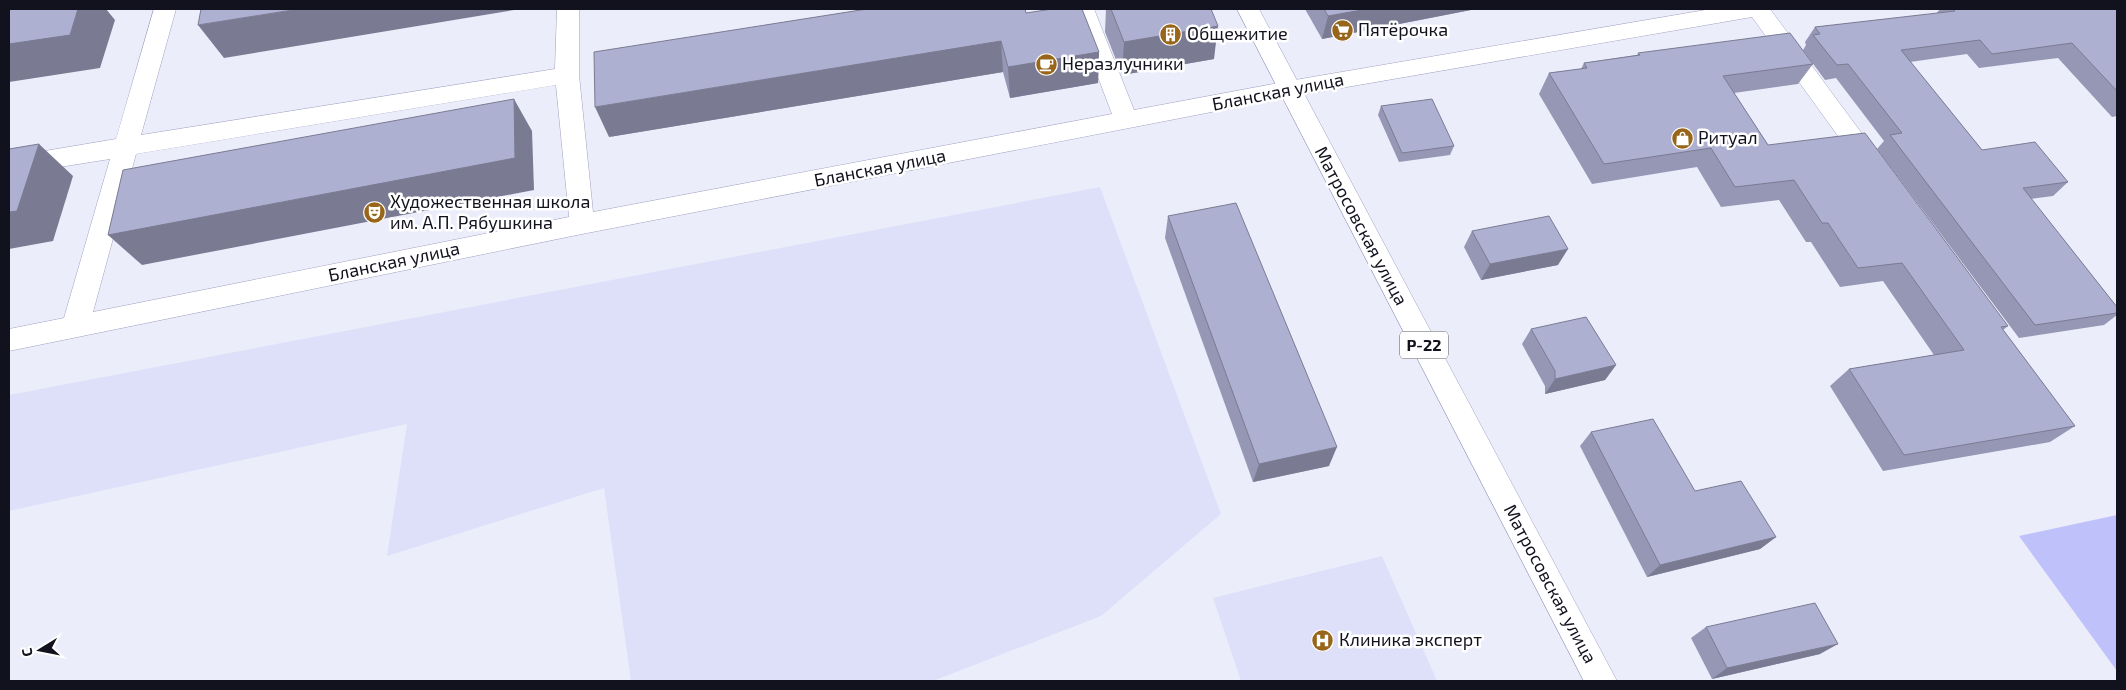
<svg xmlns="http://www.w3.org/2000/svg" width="2126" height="690" viewBox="0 0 2126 690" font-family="'Exo 2',sans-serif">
	<rect width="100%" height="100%" fill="#ecedfb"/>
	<g fill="#dee0f9">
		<path d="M1100,187l121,327 -120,102 -168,65h-302l-27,-193 -217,68 20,-132 -398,87v-116z"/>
		<path d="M1382,556l55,125h-196l-28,-83z"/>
	</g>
	<path fill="#bfc1fb" d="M2117,515v156l-98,-135z"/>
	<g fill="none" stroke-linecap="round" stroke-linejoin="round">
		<defs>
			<path id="minor" d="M154,9h22l-35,126 414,-66 2,-60h22v66l14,137 519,-98 -40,-105h22l40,101 155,-29 422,-72h59l115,156 -3,7 -9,2 -9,-2 -112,-155 -463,80 -707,137 -573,117v-22l55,-11 46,-159 -101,16v-18l107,-18zM556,85l13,132 -476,95 43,-158z"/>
			<path id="highway" d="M1237,9h22l358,672h-33z"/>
		</defs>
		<use href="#minor" stroke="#9fa1c1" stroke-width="1"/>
		<use href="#highway" stroke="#9fa1c1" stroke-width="1"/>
		<use href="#minor" fill="#fff" fill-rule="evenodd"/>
		<use href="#highway" fill="#fff" fill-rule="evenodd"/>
	</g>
	<g fill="#9697b4">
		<path d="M1106,9h105l3,50 -92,16 -17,-43z"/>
		<path d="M1305,9h171l-154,30z"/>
		<path d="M1940,9h177v107l-5,1 -54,-59 -79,10 -12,-14 -57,8 72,88 86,32 -15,14 -22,3 86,108v8l-13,10 -85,13 -142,-189 7,-8 -48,-63 -11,2 -22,-30 3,-5 -1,-3 10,-15 121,-13z"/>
		<path d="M1026,13l73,39 -1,31 -88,15 -7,-26 -394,65z"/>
		<path d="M1638,53l175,11 -15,20 -64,9 34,52 240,181 -5,4 72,96 -25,16 -167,29 -53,-85 19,-17 85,-14 -51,-74 -43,6 -29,-45h-5l-27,-42 -58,7 -24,-40 -105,17 -53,-90 10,-21 32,-4 3,-6 53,-8z"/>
		<path d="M1381,106l73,40 -4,9 -51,7 -21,-47z"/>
		<path d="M1168,216l161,250 -76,16 -88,-244z"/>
		<path d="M1472,231l86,34 -77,15 -17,-33z"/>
		<path d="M1531,329l85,36 -11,15 -60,14v-8l-23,-42z"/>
		<path d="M1591,432l104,59 81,46 -16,12 -113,28 -67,-131z"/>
		<path d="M1706,627l114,27 -108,25 -21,-41z"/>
	</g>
	<g fill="#7a7b92">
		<path d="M78,9h28l9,11 -15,48 -91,14v-38z"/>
		<path d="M299,9h221l-296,49 -26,-33z"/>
		<path d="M1367,9h109l-154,30 6,-23z"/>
		<path d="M1218,26l-4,33 -92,16 2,-33z"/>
		<path d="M1001,41l2,31 -394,65 -14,-30z"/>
		<path d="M1099,52l-1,31 -88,15 -2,-31z"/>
		<path d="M514,99l18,32 2,59 -392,75 -34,-30z"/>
		<path d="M39,144l34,32 -20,65 -44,8v-37z"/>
		<path d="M1568,249l-10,16 -77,15 9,-16z"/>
		<path d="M1616,365l-11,15 -60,14 10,-15z"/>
		<path d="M1337,447l-8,19 -76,16 6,-18z"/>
		<path d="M1776,537l-16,12 -113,28 13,-12z"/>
		<path d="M1838,644l-18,10 -108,25 15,-11z"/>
	</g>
	<g fill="#aeb0d1" stroke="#7a7b92">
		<path d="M9,9h69l-8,26 -61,9z"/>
		<path d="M201,9h98l-101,16z"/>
		<path d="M867,9h158l1,4 26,-4h30l17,43 -91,15 -7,-26 -406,66 -1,-55z"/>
		<path d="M1111,9h100l7,17 -94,16z"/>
		<path d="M1324,9h43l-39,7z"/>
		<path d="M1953,9h164v82l-45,-48 -80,11 -12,-14 -79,10 81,100 53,-8 33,40 -45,6 94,119v6l-82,12 -145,-190 12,-2 -54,-69 -11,1 -24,-30 7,-1 -5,-7 140,-16z"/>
		<path d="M1790,33l23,31 -90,12 45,69 97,-12 143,193 -7,1 74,99 -171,29 -55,-86 115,-19 -62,-87 -44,5 -30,-45h-6l-28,-43 -59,7 -24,-39 -107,16 -55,-91 38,-5 -3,-5 56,-8 -2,-2z"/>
		<path d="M514,99l1,59 -407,77 15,-65z"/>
		<path d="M1432,99l22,47 -52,7 -21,-47z"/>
		<path d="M39,144l-22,67 -8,1v-63z"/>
		<path d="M1236,203l101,244 -78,17 -91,-248z"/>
		<path d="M1549,216l19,33 -78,15 -18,-33z"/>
		<path d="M1586,317l30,48 -61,14v-8l-24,-42z"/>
		<path d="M1653,419l42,72 46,-10 35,56 -116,28 -69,-133z"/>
		<path d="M1815,603l23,41 -111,24 -21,-41z"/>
	</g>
	<defs>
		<symbol id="supermarket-disc" viewBox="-11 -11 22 22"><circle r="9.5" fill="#98661a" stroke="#fff"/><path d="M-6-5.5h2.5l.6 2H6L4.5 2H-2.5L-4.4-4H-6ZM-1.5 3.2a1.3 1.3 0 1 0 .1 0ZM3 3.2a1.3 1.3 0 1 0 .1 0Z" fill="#fff"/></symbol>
		<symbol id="building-disc" viewBox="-11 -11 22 22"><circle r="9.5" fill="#98661a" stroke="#fff"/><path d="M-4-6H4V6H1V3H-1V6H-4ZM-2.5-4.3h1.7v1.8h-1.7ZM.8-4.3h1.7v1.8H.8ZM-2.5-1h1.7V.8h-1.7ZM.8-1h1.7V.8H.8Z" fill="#fff"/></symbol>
		<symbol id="cafe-disc" viewBox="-11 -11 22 22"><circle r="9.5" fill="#98661a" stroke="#fff"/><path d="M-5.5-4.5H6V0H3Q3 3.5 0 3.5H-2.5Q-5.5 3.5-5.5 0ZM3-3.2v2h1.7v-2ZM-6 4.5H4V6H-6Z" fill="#fff"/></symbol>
		<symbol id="shop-disc" viewBox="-11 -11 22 22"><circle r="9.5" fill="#98661a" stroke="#fff"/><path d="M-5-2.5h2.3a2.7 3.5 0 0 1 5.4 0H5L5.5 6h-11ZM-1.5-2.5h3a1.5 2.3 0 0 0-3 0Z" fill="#fff"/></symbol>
		<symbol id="theatre-disc" viewBox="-11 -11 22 22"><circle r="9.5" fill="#98661a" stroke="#fff"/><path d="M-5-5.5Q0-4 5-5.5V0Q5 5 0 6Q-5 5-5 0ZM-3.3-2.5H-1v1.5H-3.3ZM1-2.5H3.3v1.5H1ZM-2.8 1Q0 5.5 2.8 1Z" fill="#fff"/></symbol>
		<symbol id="hospital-disc" viewBox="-11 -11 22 22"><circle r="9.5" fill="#98661a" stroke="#fff"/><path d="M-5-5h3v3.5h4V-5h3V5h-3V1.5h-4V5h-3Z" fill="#fff"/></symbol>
	</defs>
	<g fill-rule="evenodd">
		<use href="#supermarket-disc" x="1330" y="18" width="25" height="25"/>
		<use href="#building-disc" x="1158" y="22" width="25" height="25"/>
		<use href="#cafe-disc" x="1034" y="52" width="25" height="25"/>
		<use href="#shop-disc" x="1670" y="126" width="25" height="25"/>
		<use href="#theatre-disc" x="362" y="200" width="25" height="25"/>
		<use href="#hospital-disc" x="1310" y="628" width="25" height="25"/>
	</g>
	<g text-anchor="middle" stroke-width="5" stroke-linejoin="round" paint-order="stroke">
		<rect fill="#fff" stroke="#585961" stroke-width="1" x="1400" y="331.5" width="48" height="27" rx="4"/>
		<g font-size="16" font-weight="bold" fill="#11121d">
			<text x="1424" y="351">Р-22</text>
		</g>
		<g font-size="18" fill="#11121d" stroke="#fff" text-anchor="start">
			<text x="1358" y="36">Пятёрочка</text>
			<text x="1187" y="40">Общежитие</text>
			<text x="1062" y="70">Неразлучники</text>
			<text x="1698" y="144">Ритуал</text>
			<text x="390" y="208">Художественная школа<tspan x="390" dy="21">им. А.П. Рябушкина</tspan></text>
			<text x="1339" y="646">Клиника эксперт</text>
		</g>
		<g font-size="18" fill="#11121d" stroke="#fff">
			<text transform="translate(1278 92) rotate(-11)" y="6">Бланская улица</text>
			<text transform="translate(880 168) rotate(-11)" y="6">Бланская улица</text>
			<text transform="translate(1361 226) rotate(62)" y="6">Матросовская улица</text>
			<text transform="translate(394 262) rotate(-12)" y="6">Бланская улица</text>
			<text transform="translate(1550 584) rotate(62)" y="6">Матросовская улица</text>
		</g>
	</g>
	<rect width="2126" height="690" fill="none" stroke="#11121d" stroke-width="20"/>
	<g transform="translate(40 650) rotate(260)" stroke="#ffffff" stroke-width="4" paint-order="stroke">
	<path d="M0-4L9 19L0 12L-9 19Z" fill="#11121d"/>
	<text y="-8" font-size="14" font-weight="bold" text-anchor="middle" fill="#11121d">С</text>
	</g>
</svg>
